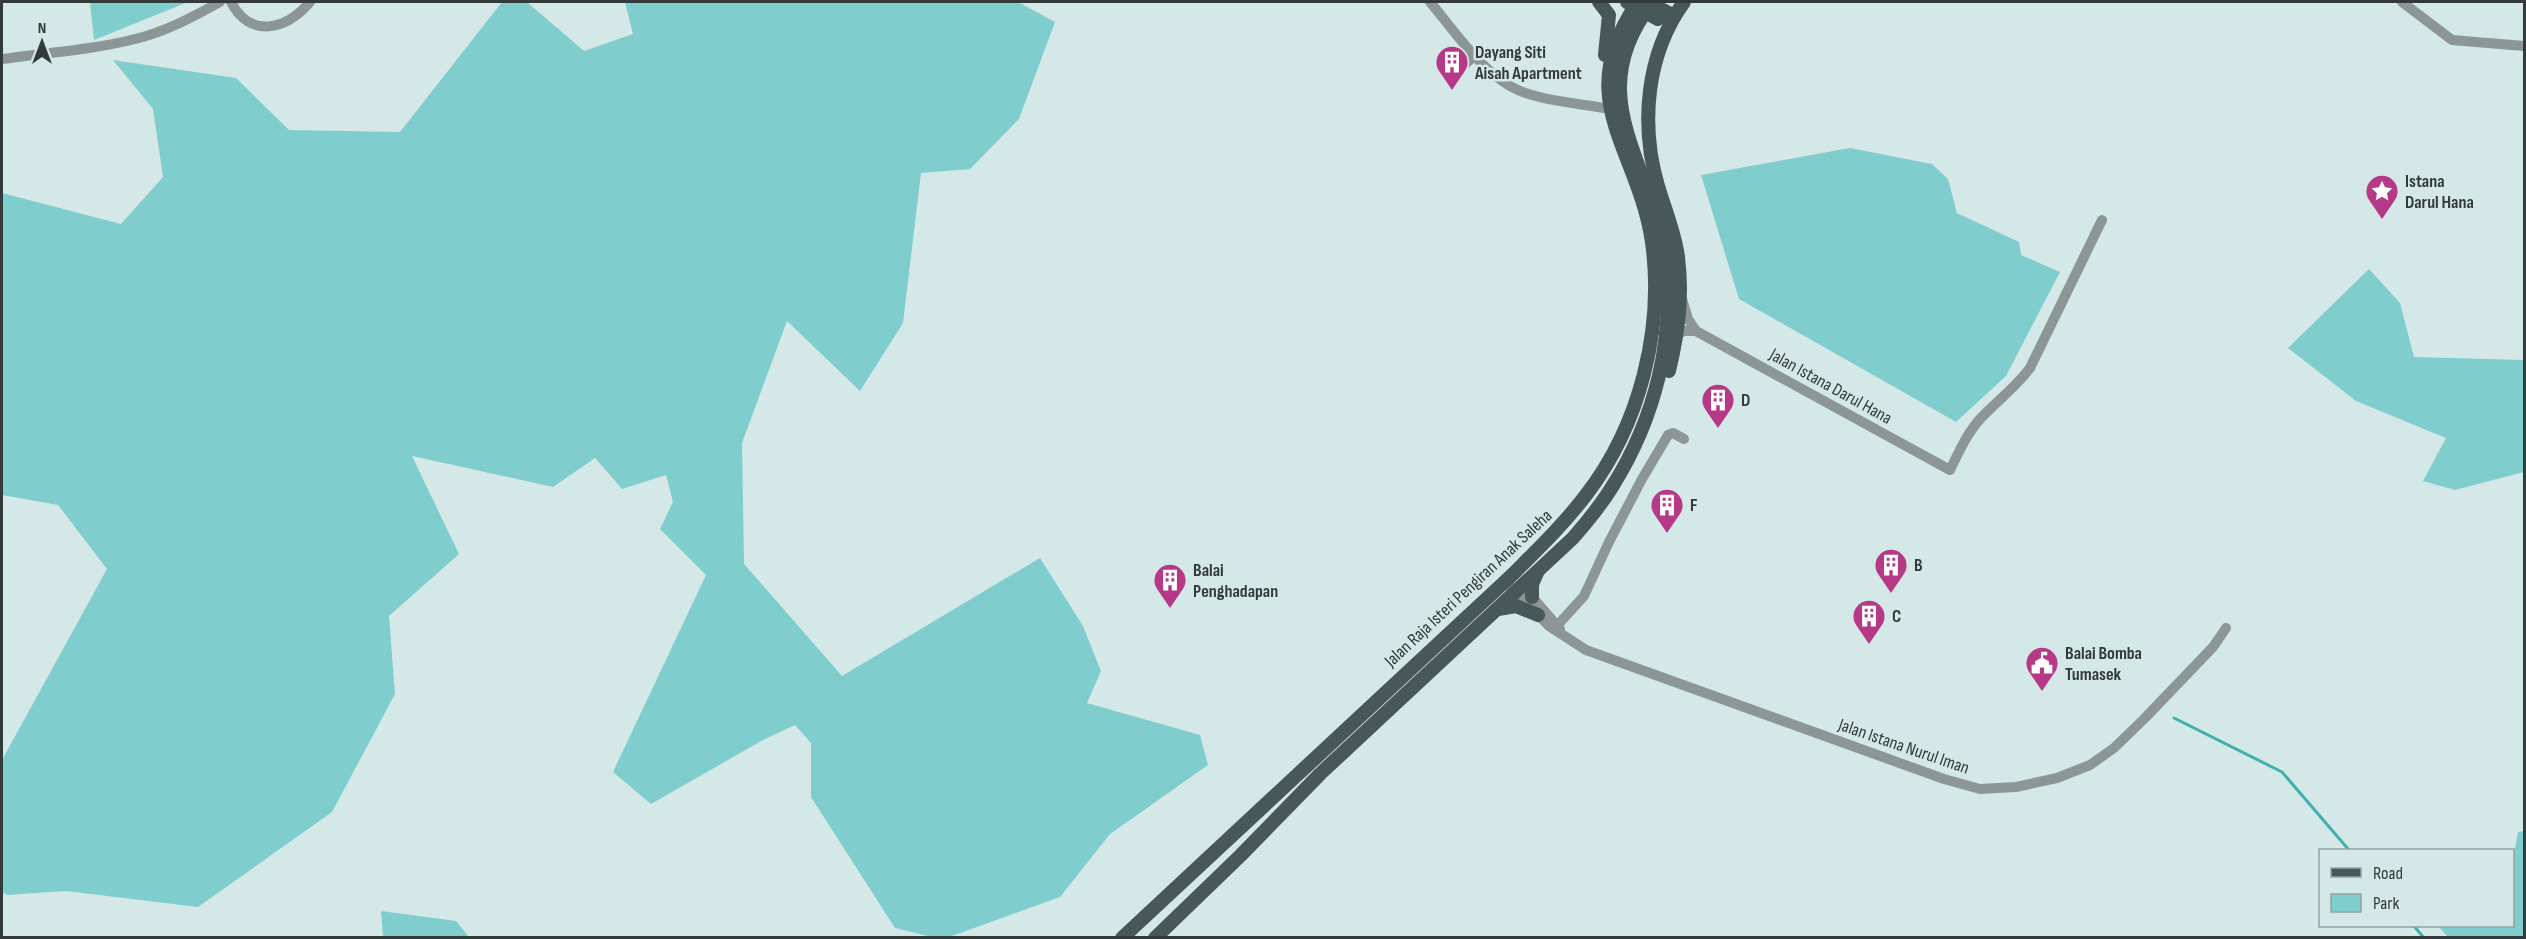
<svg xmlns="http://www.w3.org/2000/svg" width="2526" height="939" viewBox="0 0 2526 939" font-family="'Sofia Sans Condensed',sans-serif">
	<rect width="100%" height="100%" fill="#d4e8e7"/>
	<g fill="#80cdce">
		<path d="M90,2h98l-94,38z"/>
		<path d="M502,2h25l57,49 49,-17 -8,-32h393l37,20 -36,97 -49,50 -49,4 -18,150 -43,68 -73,-70 -45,122 2,121 98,112 198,-118 43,68 18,45 -14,32 113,32 8,30 -98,69 -50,63 -111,40h-17l-37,-9 -84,-131v-54l-16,-18 -32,15 -112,64 -38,-32 93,-197 -46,-46 13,-27 -7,-27 -44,14 -27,-31 -42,29 -141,-31 47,98 -70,62 6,78 -63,118 -134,95 -132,-16 -59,4 -5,-3v-132l105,-191 -49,-64 -56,-10v-302l119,31 42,-47 -10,-68 -40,-49 123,18 53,52 111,2z"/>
		<path d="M1850,148l82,16 16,15 9,34 62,29 2,13 39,17 -54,104 -50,46 -217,-123 -38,-124z"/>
		<path d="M2369,269l31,34 14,54 110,3v112l-69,18 -32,-9 23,-43 -90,-37 -68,-53z"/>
		<path d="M2524,831v106h-76l-10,-11h74l1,-66 5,-28z"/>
		<path d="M381,911l75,10 13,16h-86z"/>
	</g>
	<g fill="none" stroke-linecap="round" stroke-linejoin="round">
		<g stroke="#40b0b1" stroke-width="3">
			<path d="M2174,718l108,54 67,78"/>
			<path d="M2414,926l10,12"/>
		</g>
		<g stroke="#8d9696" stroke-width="10">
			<path d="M231,2c19,37 55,28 79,0"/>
			<path d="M1430,2c23,27 48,65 80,84 25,15 70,17 99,23"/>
			<path d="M2402,2l50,38 72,6"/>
			<path d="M2,59c44,-6 90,-9 133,-20 30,-7 58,-22 85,-37"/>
			<path d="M1462,67l12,-11"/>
			<path d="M1682,299l6,20 8,12"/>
			<path d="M1677,335l7,-4h12l254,139c9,-18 17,-37 31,-52 16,-17 35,-31 49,-50l72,-148"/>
			<path d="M1505,581l44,45 37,24 358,129 36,10 36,-2 41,-9 33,-13 24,-17 30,-29 69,-72 13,-19"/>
			<path d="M1527,591l33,38"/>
			<path d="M1554,629l30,-33 25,-54 33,-63 26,-44 5,-2 11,6"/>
		</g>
		<g stroke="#485757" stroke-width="14">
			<path d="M1599,2l10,13 -4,40"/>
			<path d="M1669,371c9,-38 14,-74 9,-114 -3,-24 -13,-47 -20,-71 -18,-61 -12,-132 26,-184"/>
			<path d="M1532,597v-13l5,-11"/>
			<path d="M1498,609l18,-3 22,9"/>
			<path d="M1122,938l390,-363c26,-26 52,-51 74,-80 54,-70 78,-166 66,-253 -14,-95 -82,-142 -14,-240"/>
			<path d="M1155,938l86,-83 79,-81 253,-236c14,-16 28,-33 39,-51 43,-68 64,-150 53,-230 -13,-96 -86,-160 -13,-254"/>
		</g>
		<g stroke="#485757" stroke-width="14">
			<path d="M1627,2l31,17"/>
			<path d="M1648,2l26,14"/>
		</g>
	</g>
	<defs>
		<symbol id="building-pin" viewBox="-11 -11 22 30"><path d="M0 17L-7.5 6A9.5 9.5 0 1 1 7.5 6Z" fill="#b63987" stroke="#d4e8e7"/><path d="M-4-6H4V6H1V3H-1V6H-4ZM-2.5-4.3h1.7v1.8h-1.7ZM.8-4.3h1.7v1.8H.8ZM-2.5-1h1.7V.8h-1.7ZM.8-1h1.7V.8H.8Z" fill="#fff"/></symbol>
		<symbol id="sight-pin" viewBox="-11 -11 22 30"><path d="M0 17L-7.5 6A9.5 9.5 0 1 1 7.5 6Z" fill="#b63987" stroke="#d4e8e7"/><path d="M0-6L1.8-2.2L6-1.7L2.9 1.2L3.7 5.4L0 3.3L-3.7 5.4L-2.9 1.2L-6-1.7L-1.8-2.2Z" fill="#fff"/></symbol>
		<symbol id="civic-pin" viewBox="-11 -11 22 30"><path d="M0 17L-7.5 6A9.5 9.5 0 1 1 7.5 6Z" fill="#b63987" stroke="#d4e8e7"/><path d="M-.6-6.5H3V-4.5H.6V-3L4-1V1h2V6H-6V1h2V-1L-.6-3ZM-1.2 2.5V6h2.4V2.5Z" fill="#fff"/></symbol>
	</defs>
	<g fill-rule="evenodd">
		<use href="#building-pin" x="1433" y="43" width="38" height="52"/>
		<use href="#sight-pin" x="2363" y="172" width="38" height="52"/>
		<use href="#building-pin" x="1699" y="381" width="38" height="52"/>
		<use href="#building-pin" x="1648" y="486" width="38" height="52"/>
		<use href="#building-pin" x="1872" y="546" width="38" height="52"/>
		<use href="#building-pin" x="1151" y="561" width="38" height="52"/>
		<use href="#building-pin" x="1850" y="597" width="38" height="52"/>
		<use href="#civic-pin" x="2023" y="644" width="38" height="52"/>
	</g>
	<g text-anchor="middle" stroke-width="5" stroke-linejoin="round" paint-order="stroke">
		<g font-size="18" font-weight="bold" fill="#323a3a" stroke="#d4e8e7" text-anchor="start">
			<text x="1475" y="58">Dayang Siti<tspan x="1475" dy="21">Aisah Apartment</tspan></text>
			<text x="2405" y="187">Istana<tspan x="2405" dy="21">Darul Hana</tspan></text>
			<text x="1741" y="406">D</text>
			<text x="1690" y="511">F</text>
			<text x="1914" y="571">B</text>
			<text x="1193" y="576">Balai<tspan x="1193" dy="21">Penghadapan</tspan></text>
			<text x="1892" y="622">C</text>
			<text x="2065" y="659">Balai Bomba<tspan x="2065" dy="21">Tumasek</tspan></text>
		</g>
		<g font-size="18" fill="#323a3a" stroke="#d4e8e7">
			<text transform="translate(1831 386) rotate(29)" y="6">Jalan Istana Darul Hana</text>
			<text transform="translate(1468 588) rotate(-43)" y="6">Jalan Raja Isteri Pengiran Anak Saleha</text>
			<text transform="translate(1904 746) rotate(19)" y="6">Jalan Istana Nurul Iman</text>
		</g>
	</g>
	<rect width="2526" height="939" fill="none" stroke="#323a3a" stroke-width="6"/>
	<rect x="2319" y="849" width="195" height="78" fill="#d4e8e7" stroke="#93a2a2" stroke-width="1.5"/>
	<rect x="2331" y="868" width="30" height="9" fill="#485757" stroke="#93a2a2" stroke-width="1.5"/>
	<text x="2373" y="879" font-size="18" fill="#323a3a">Road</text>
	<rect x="2331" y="894" width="30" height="18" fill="#80cdce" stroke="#93a2a2" stroke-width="1.5"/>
	<text x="2373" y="909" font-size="18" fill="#323a3a">Park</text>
	<g transform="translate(42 42)" stroke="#d4e8e7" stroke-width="4.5" paint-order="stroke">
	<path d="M0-4.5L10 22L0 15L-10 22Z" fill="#323a3a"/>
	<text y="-9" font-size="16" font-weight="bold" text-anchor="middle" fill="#323a3a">N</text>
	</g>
</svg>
